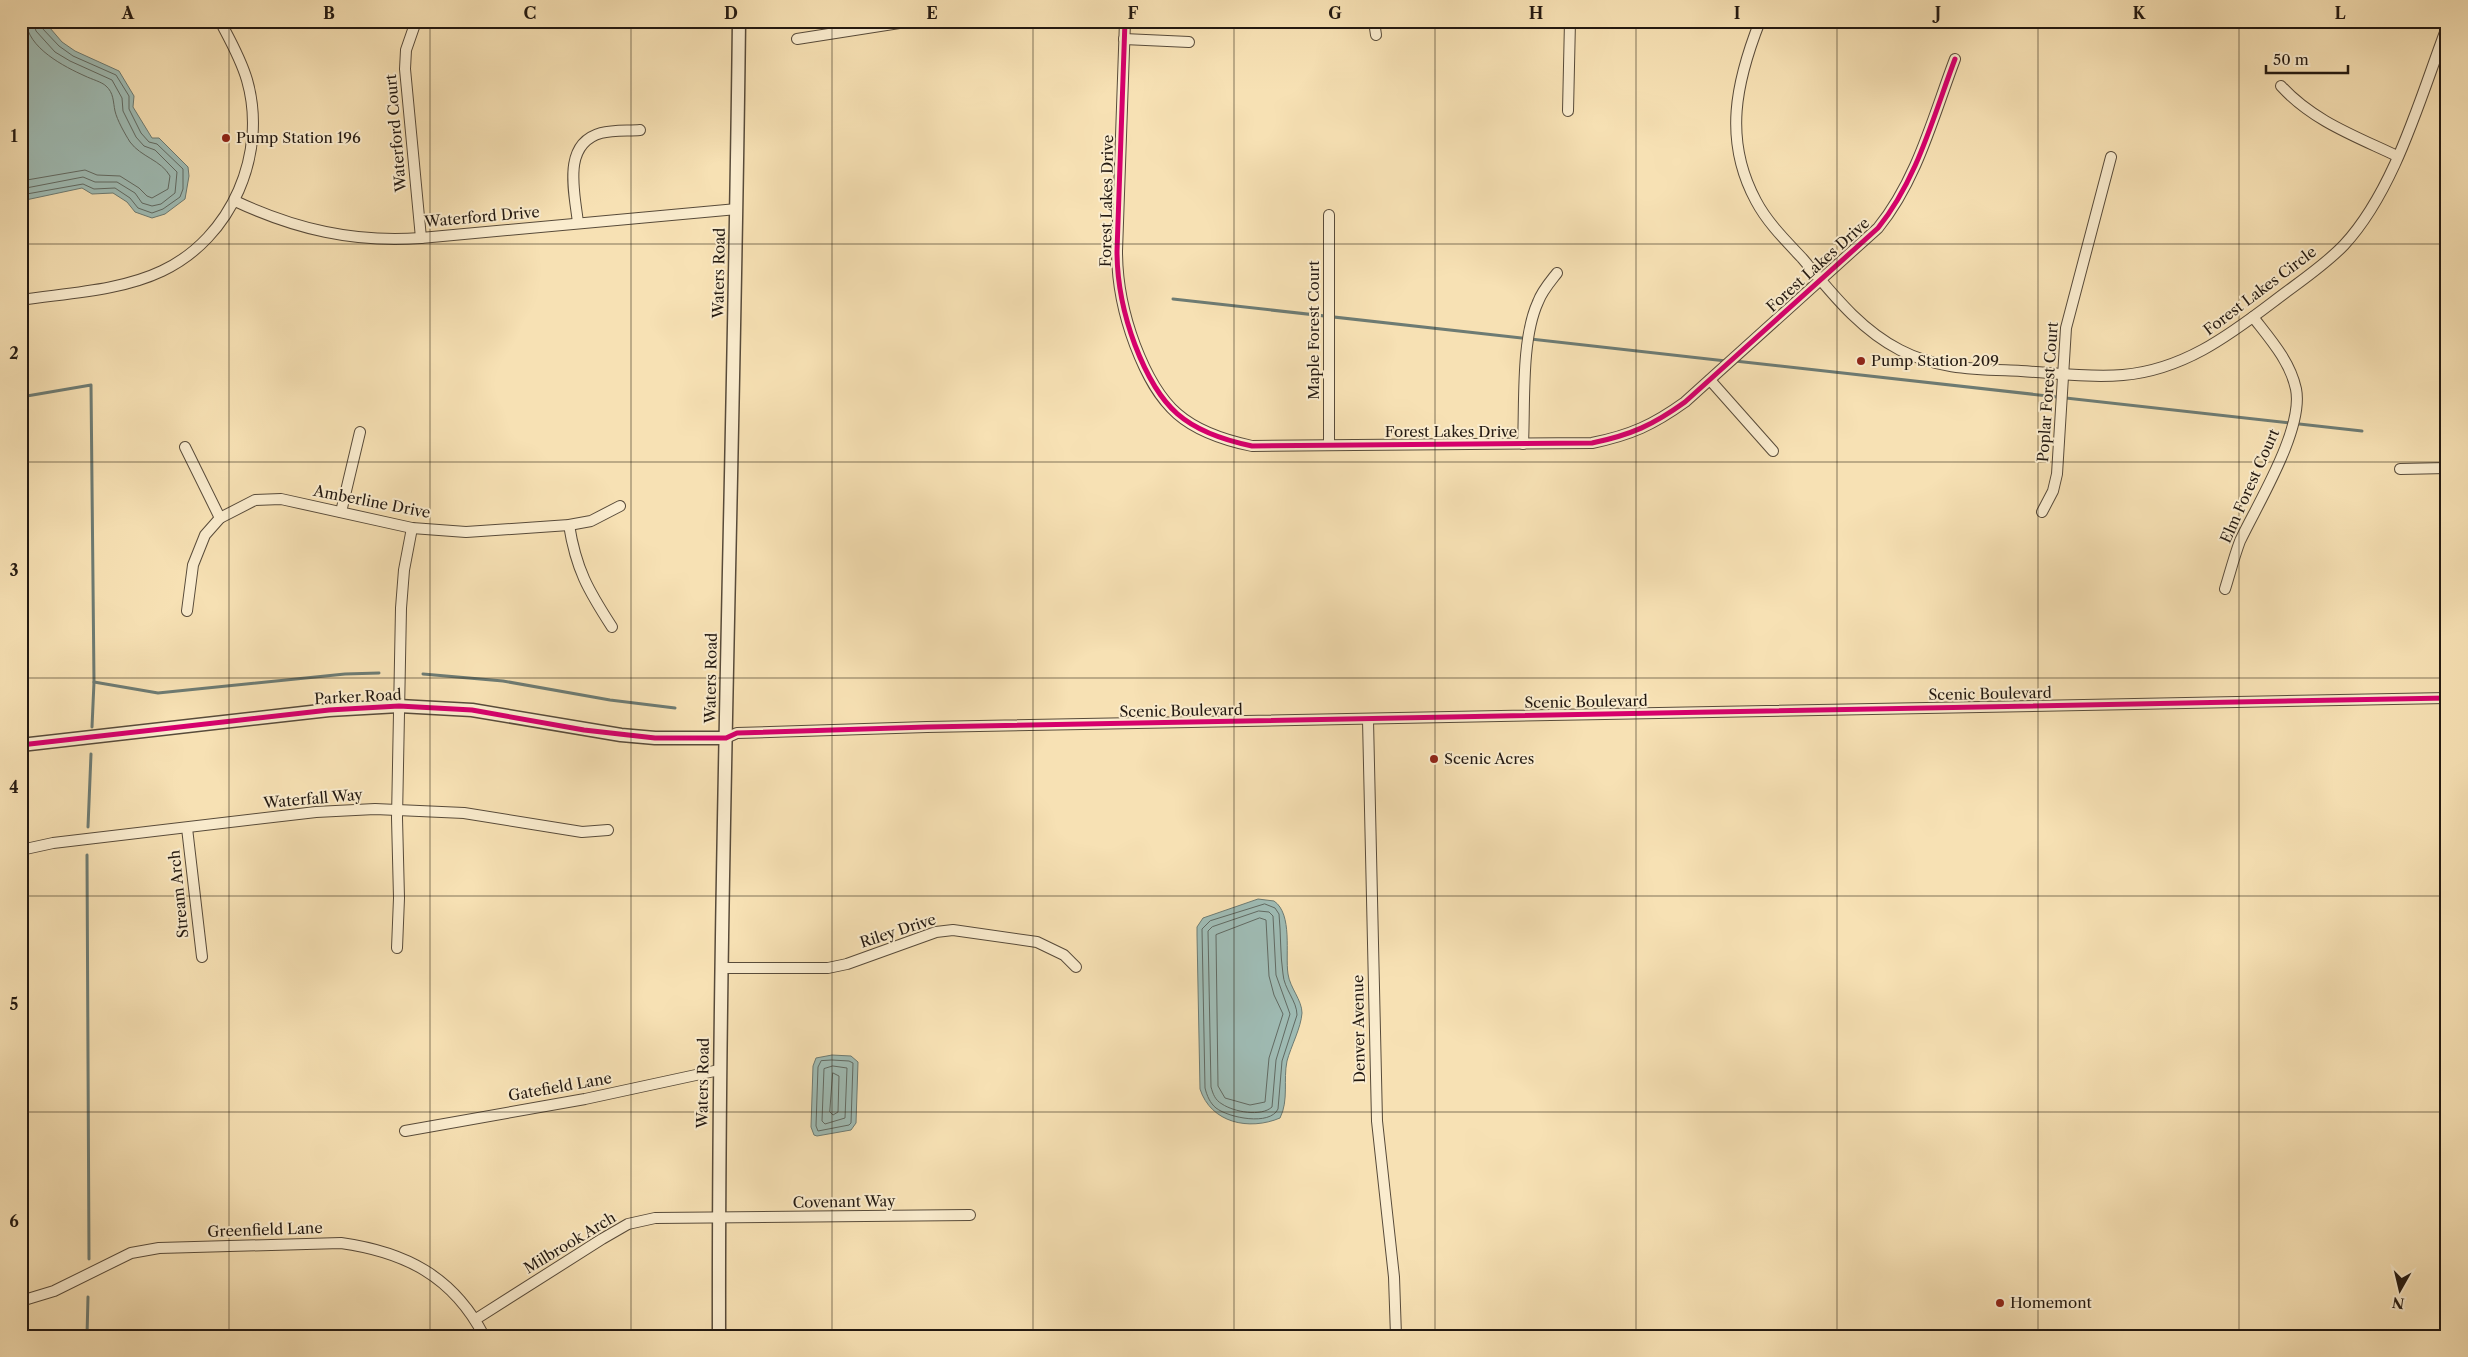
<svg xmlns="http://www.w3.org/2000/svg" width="2468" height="1357" viewBox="0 0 2468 1357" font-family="'Libre Caslon Text',serif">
	<rect width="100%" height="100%" fill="#f7e1b4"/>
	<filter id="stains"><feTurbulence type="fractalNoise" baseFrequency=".004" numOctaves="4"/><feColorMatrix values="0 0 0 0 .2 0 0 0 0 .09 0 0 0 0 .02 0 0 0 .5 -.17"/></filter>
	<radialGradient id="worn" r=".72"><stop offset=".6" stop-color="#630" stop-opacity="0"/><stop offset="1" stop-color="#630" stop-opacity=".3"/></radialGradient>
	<g fill="#9fbcb5" stroke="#6d7b73">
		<path d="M21,21h23l18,21 13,9 44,20 15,25 -1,11 19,31h7l29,29 1,9 -4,23 -20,15 -13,4 -17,-6 -8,-10 -14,-9 -21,1 -10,-6 -61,13z"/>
		<path d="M1258,899l16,2c19,13 11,53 14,73 2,14 14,26 14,39 -1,15 -11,33 -15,48 -4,19 2,39 -7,57 -31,13 -69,5 -80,-29l-3,-154v-8l6,-9z"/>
		<path d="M832,1055l19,1 7,6 -2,61 -5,7 -34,6 -3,-1 -3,-8 2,-61 3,-8z"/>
	</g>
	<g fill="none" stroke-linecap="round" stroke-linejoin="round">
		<g stroke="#616a63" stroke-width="1">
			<path d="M21,181l64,-11 12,5 23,1 19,12 8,8 5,2 16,-9 2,-13c-9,-16 -29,-19 -40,-34 -5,-8 -13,-22 -15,-31 -2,-9 -1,-18 -9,-25 -4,-4 -15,-7 -21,-10 -20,-9 -58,-28 -59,-55"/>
			<path d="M21,189l62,-12 12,5h22l18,11 7,10 10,3 9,-2 14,-11 2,-21 -22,-22 -11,-4 -8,-9 -13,-26 -1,-13 -10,-18 -42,-19 -15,-9 -19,-21 -3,-10"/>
			<path d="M21,195l62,-11 11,5 21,-1 15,10 8,10 14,5 11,-4 17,-12 3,-8v-20l-26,-25 -8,-2 -8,-9 -12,-24v-13l-13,-21 -43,-19 -14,-10 -17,-18 -2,-7"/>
			<path d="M1265,904l10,4 4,6c2,20 1,40 4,60 1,15 14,27 14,41l-15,46 -4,48c-8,17 -49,9 -62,-1 -6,-5 -9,-12 -11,-20l-3,-159 8,-8z"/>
			<path d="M1259,911l10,1 4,4 3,59 14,39 -14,46 -4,47c-11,10 -38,5 -50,-3 -7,-4 -9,-10 -11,-17l-3,-156 4,-4z"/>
			<path d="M1260,918l6,2 3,56 5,19 9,19 -14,44 -4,44 -15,3 -25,-7 -7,-12 -2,-151z"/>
			<path d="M832,1060l17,1 4,2 -2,60 -2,2 -31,6 -2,-5 2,-59 3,-6z"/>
			<path d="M833,1066l14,2 -2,50 -20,6 -3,-3 2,-52z"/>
			<path d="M833,1073l6,3 -1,36 -5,3 -3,-3z"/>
		</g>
		<g stroke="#6d7b73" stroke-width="3">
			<path d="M1173,299l553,62"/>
			<path d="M1735,361l627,70"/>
			<path d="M21,397l70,-12 3,297 -2,45"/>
			<path d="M423,674l80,7 107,19 65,8"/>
			<path d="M94,682l64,11 187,-19 34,-1"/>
			<path d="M88,827l3,-73"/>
			<path d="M87,855l2,404"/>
			<path d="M87,1336l1,-39"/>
		</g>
		<defs>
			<g id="minor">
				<path d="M1125,21l-8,230c0,34 6,62 18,94 24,63 50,87 117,101l340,-3c39,-8 61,-18 93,-41l193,-174c39,-48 55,-111 77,-169"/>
				<path d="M1374,21l2,14"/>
				<path d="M1760,21c-24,61 -37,119 -4,180 11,21 29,39 46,57 29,34 57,71 98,92 38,20 80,19 121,21 34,2 69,7 102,4 59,-5 104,-38 150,-73 23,-18 50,-35 71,-57 51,-55 76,-147 103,-218"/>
				<path d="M414,27l-8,23 -1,19 16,169"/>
				<path d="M797,39l115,-18"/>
				<path d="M1124,39l65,3"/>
				<path d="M2281,86c32,35 74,50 116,70"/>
				<path d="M1568,111l2,-90"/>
				<path d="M235,201c60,28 119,42 186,37l316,-29"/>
				<path d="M1329,215v230"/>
				<path d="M578,223c-3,-29 -17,-79 23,-90 12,-3 27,-2 39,-3"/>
				<path d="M21,300c46,-7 99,-9 141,-29 70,-33 106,-118 85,-191 -6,-21 -17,-40 -27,-59"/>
				<path d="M1710,380l63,71"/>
				<path d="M1523,444c2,-41 -2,-105 15,-142 4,-11 12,-20 19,-29"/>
				<path d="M185,447l35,71"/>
				<path d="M2400,469l47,-1"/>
				<path d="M341,512l19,-80"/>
				<path d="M2042,512l11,-21 4,-17 9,-146 45,-171"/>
				<path d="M569,525c7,44 19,65 43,102"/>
				<path d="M2225,589c5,-16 9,-32 15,-48 18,-38 64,-112 56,-152 -6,-28 -26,-50 -43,-72"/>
				<path d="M187,611l6,-46 12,-30 15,-17 35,-18 26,-1 131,29 54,4 103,-7 22,-4 29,-15"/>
				<path d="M1368,720l9,401 17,156 2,59"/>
				<path d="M726,738l11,-5 190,-6 1520,-29"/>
				<path d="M187,828l15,129"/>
				<path d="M21,850l32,-7 263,-31 59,-3 89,4 118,19 26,-2"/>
				<path d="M397,948l2,-50 -2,-80 4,-210 3,-38 8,-42"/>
				<path d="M721,968h107l19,-4 89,-32 17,-2 84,12 27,13 12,12"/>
				<path d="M405,1131l180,-32 134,-29"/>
				<path d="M21,1301l33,-10 77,-38 28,-5 182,-5c64,9 112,33 143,93"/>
				<path d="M476,1319l126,-80 26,-15 27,-6 315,-3"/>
			</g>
			<g id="tertiary">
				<path d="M21,745l308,-35 70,-4 73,4 149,25 34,3h71"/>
				<path d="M719,1336c-1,-438 15,-877 20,-1315"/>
			</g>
		</defs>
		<use href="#minor" stroke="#584b3a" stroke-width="12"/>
		<use href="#tertiary" stroke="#584b3a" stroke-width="15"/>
		<use href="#minor" stroke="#faecce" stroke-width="10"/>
		<use href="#tertiary" stroke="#faecce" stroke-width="12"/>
		<defs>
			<g id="cycleway">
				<path d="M1125,21l-8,230c0,34 6,62 18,94 24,63 50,87 117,101l340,-3c39,-8 61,-18 93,-41l193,-174c39,-48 55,-111 77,-169"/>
				<path d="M21,745l308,-35 70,-4 73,4 112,20 71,8h71l11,-5 190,-6 1520,-29"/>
			</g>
		</defs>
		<use href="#cycleway" stroke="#faecce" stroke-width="8"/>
		<use href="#cycleway" stroke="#d6006c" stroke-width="5"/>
	</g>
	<path fill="none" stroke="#231911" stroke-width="1" stroke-opacity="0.55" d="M229,21v1315M430,21v1315M631,21v1315M832,21v1315M1033,21v1315M1234,21v1315M1435,21v1315M1636,21v1315M1837,21v1315M2038,21v1315M2239,21v1315M21,244h2426M21,462h2426M21,678h2426M21,896h2426M21,1112h2426"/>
	<g fill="#8f2418" stroke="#faecce" stroke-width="2">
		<circle cx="226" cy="138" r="5"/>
		<circle cx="1861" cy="361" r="5"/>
		<circle cx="1434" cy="759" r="5"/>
		<circle cx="2000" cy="1303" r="5"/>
	</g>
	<g text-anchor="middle" stroke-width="4" stroke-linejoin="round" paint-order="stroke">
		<g font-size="15" fill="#231911" stroke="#faecce">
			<text transform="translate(396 133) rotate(-95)" y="5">Waterford Court</text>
			<text transform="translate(1107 201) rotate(-89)" y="5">Forest Lakes Drive</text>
			<text transform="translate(482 217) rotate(-5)" y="5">Waterford Drive</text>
			<text transform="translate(1818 265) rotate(-42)" y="5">Forest Lakes Drive</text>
			<text transform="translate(719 273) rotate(-89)" y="5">Waters Road</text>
			<text transform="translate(2260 291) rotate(-37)" y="5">Forest Lakes Circle</text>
			<text transform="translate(1314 330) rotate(-90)" y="5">Maple Forest Court</text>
			<text transform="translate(2048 392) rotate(-86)" y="5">Poplar Forest Court</text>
			<text x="1451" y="437">Forest Lakes Drive</text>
			<text transform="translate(2250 486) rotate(-66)" y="5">Elm Forest Court</text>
			<text transform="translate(372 502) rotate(11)" y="5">Amberline Drive</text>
			<text transform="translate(711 678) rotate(-89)" y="5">Waters Road</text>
			<text transform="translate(1990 694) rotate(-1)" y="5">Scenic Boulevard</text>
			<text transform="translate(358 697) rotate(-3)" y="5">Parker Road</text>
			<text transform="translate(1586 702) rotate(-1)" y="5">Scenic Boulevard</text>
			<text transform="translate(1181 711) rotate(-1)" y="5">Scenic Boulevard</text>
			<text transform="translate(313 799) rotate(-5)" y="5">Waterfall Way</text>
			<text transform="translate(179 894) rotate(-96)" y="5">Stream Arch</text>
			<text transform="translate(898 931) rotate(-18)" y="5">Riley Drive</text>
			<text transform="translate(1359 1029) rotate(-91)" y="5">Denver Avenue</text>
			<text transform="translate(703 1083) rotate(-89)" y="5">Waters Road</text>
			<text transform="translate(560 1087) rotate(-10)" y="5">Gatefield Lane</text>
			<text transform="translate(844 1202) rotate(-1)" y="5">Covenant Way</text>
			<text transform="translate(265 1230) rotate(-2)" y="5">Greenfield Lane</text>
			<text transform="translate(570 1243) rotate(-31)" y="5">Milbrook Arch</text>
		</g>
		<g font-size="15" fill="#231911" stroke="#faecce" text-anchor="start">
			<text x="236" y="143">Pump Station 196</text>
			<text x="1871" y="366">Pump Station 209</text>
			<text x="1444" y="764">Scenic Acres</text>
			<text x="2010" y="1308">Homemont</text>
		</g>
	</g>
	<rect width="2468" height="1357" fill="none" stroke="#f7e1b4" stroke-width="55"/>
	<g transform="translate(2400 1290) rotate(188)" stroke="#faecce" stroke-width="4" paint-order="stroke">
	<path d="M0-4L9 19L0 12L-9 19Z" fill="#231911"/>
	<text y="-8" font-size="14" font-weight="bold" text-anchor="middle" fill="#231911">N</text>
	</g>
	<path d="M2266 65v8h82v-8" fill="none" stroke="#231911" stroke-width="2.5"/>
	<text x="2273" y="65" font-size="15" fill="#231911" stroke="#faecce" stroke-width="4" paint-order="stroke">50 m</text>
	<rect x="28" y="28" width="2412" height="1302" fill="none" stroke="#231911" stroke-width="2"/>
	<g font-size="16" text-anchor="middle" font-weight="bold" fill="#231911">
		<text x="128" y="19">A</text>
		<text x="329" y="19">B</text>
		<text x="530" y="19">C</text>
		<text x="731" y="19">D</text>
		<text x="932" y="19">E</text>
		<text x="1133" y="19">F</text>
		<text x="1335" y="19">G</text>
		<text x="1536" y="19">H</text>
		<text x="1737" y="19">I</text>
		<text x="1938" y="19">J</text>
		<text x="2139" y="19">K</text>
		<text x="2340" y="19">L</text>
		<text x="14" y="142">1</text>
		<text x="14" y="359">2</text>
		<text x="14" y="576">3</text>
		<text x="14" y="793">4</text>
		<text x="14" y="1010">5</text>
		<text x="14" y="1227">6</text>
	</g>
	<rect width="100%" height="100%" filter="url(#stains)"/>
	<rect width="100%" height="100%" fill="url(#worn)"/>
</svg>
